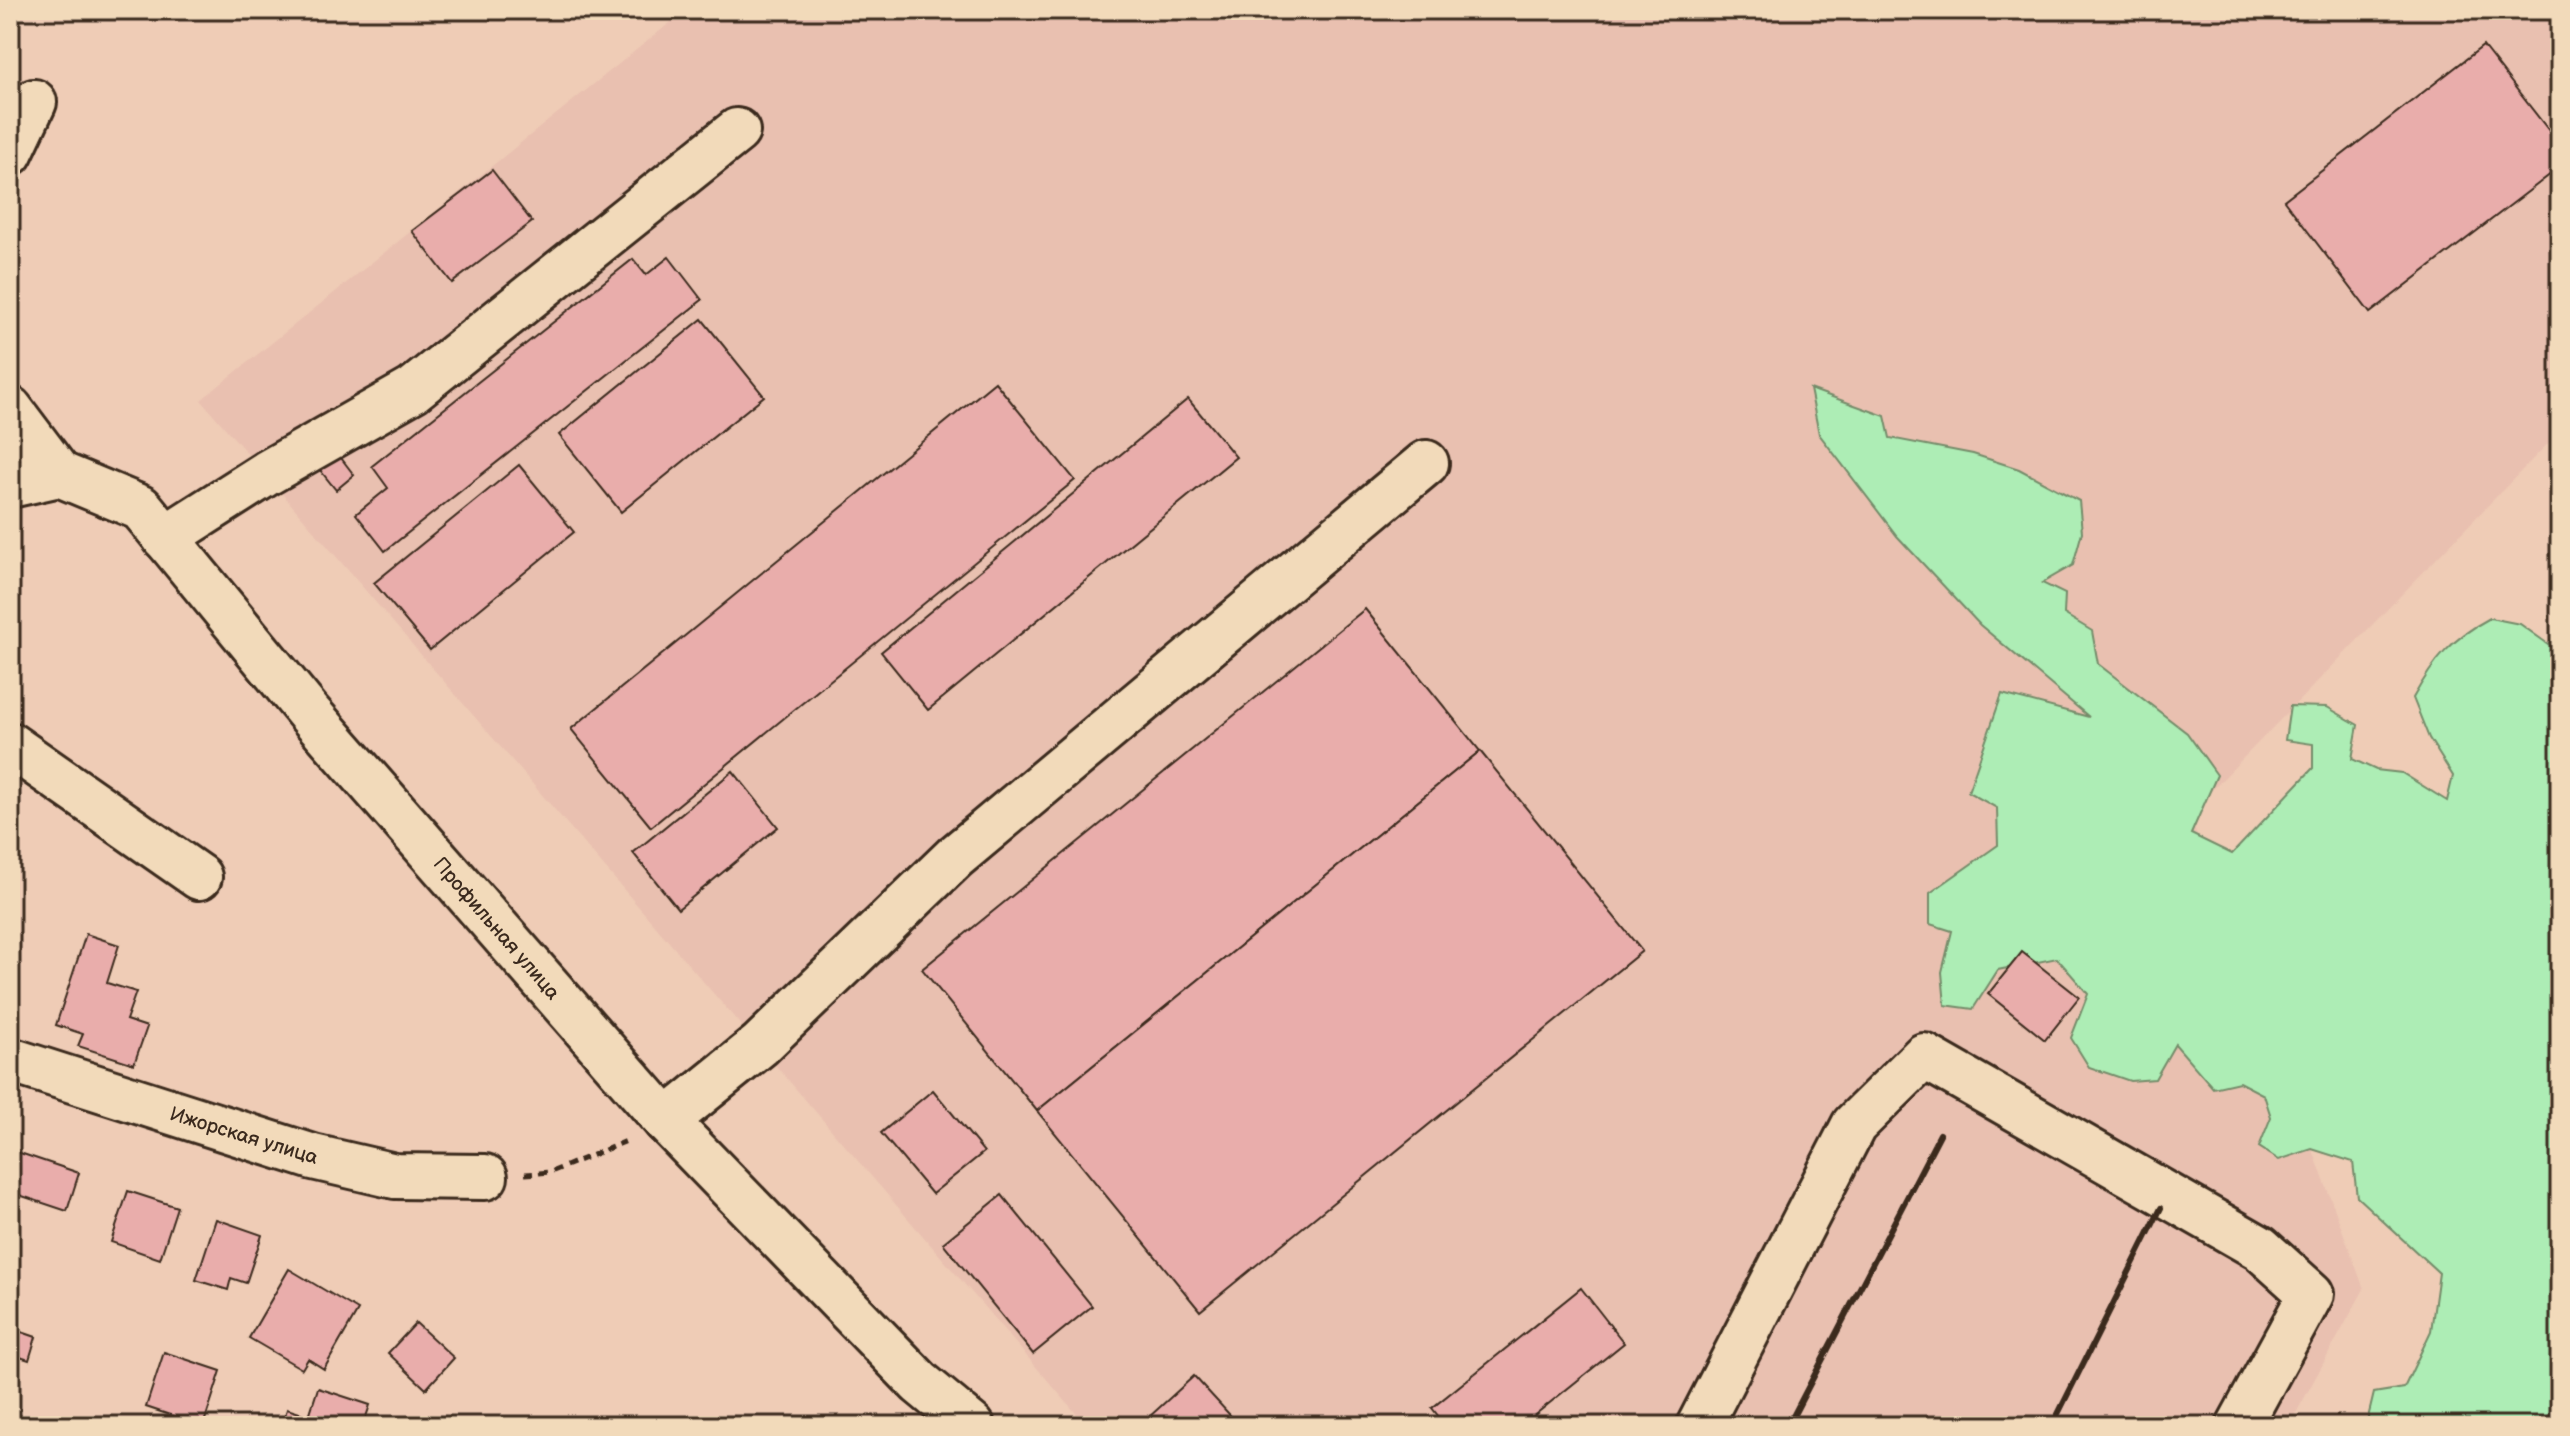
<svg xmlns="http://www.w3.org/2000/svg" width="2570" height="1436" viewBox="0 0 2570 1436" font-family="'Balsamiq Sans',sans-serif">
	<rect width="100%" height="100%" fill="#efccb6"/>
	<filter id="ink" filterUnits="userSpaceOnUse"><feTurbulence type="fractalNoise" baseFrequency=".0125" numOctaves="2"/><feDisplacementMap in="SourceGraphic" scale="16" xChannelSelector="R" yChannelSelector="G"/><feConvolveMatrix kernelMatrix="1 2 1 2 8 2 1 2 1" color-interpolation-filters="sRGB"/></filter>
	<g filter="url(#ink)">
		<path fill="#e9c0b0" d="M686,10h1874v421l-371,383 175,475 -75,137h-1202l-886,-1026z"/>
		<path fill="#adedb5" stroke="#748c6a" stroke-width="2" d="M1810,389l75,27 5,22 83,16 46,15 60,32 3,31 -9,33 -31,18 23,11 -1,20 28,17 6,33 89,69 30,42 -26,59 41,20 81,-86v-24l-28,-4 5,-34 37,1 31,18 -6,34 24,11 26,3 45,28 6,-25 -24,-38 -16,-40c21,-38 38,-59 77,-80l30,6 28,20 12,-14v796h-194l8,-33 30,-5 27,-57 8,-58 -82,-76 -4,-35 -41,-13 -33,11 -20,-13 12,-30 -7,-22 -25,-13 -26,6 -38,-44 -20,35 -25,2 -41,-14 -18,-29 17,-44 -31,-36 -59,12 -25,39 -28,-4 -3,-33 10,-41 -22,-7v-31l68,-48 -1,-37 -29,-16 34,-98 87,23 -109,-92 -83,-89 -78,-102z"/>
		<g fill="#e9adab" stroke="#3b2a1e" stroke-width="2">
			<path d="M2483,46l77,99v22l-190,146 -86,-113z"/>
			<path d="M492,170l40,52 -80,61 -40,-52z"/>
			<path d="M669,257l33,43 -317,251 -29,-37 32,-26 -16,-22 261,-207 13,16z"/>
			<path d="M702,319l62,77 -143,116 -62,-77z"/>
			<path d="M995,382l80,98 -424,347 -80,-98z"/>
			<path d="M1188,399l48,58 -308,253 -47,-58z"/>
			<path d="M335,450l19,25 -18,15 -20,-25z"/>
			<path d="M519,465l55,67 -144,118 -56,-67z"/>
			<path d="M1365,609l115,142 -443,360 -115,-142z"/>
			<path d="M1480,751l162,200 -442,360 -163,-200z"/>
			<path d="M733,771l45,56 -100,82 -45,-56z"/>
			<path d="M86,934l33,11 -12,38 29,9 -10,28 21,7 -13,37 -56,-18 5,-12 -27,-9z"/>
			<path d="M2022,952l57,45 -34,43 -57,-46z"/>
			<path d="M933,1090l51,62 -52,42 -51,-61z"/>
			<path d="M17,1152l62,21 -12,38 -57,-19v-18z"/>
			<path d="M128,1191l49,16 -17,52 -49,-17z"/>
			<path d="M1002,1195l90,111 -59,48 -90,-111z"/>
			<path d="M216,1219l46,16 -16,48 -15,-5 -3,12 -32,-10z"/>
			<path d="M289,1269l69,41 -34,59 -16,-10 -6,10 -53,-31z"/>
			<path d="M1581,1288l43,55 -103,83h-75l-14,-18z"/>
			<path d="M416,1323l38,35 -28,31 -38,-36z"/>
			<path d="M10,1328l26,9 -7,23 -9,-3 -5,18 -5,-2z"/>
			<path d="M164,1352l57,19 -18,55 -57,-19z"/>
			<path d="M1194,1376l46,50h-83l-8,-9z"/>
			<path d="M318,1388l52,17 -7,21h-81l5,-17 22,7z"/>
		</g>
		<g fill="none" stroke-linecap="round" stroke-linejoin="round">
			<defs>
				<g id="minor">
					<path d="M10,153l24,-51"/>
					<path d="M10,409l49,65"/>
					<path d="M10,485l49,-11 82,34 168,205 357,408 254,262 52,43"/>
					<path d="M165,538l102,-65 146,-83 324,-259"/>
					<path d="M10,745l189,132"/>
					<path d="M10,1060l303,97 82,19 90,1"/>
					<path d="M666,1121l94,-76 195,-188 471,-394"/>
					<path d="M1699,1426l155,-301 70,-69 336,192 51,46 -72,132"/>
				</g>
			</defs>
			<use href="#minor" stroke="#3b2a1e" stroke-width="50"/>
			<path stroke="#3b2a1e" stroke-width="5" stroke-dasharray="8 6" stroke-linecap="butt" d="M525,1174l26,-2 78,-32"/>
			<use href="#minor" stroke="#f2daba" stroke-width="44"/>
			<g stroke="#3b2a1e" stroke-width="6">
				<path d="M1788,1426l152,-292"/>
				<path d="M2052,1426l109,-218"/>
			</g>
		</g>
	</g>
	<g text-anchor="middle" stroke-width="6" stroke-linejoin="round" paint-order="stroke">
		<g font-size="20" fill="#3b2a1e" stroke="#f2daba">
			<text transform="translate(497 928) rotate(49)" y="7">Профильная улица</text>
			<text transform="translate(244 1135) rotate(17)" y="7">Ижорская улица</text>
		</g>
	</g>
	<rect width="2570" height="1436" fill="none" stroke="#f2daba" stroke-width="40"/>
	<rect x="20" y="20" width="2530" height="1396" fill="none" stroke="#3b2a1e" stroke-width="3" filter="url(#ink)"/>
</svg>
